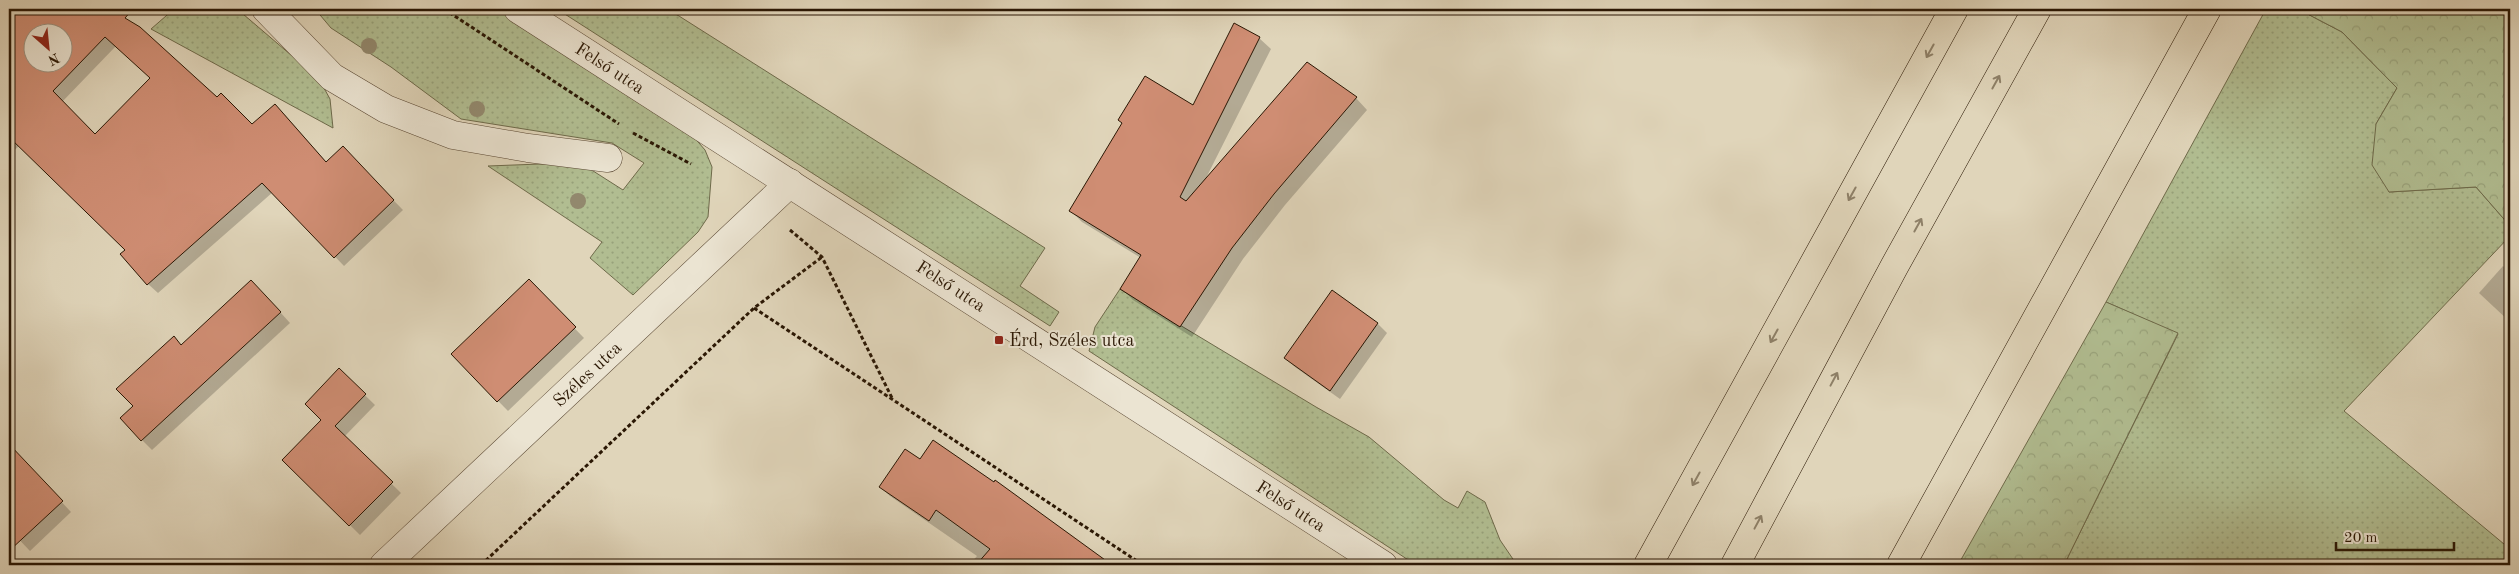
<svg xmlns="http://www.w3.org/2000/svg" width="2519" height="574" viewBox="0 0 2519 574" font-family="'Old Standard TT',serif">
	<defs>
		<pattern id="grass-dots" width="8" height="8" patternUnits="userSpaceOnUse" patternTransform="scale(1.25)"><rect width="8" height="8" fill="#b1bd91"/><path d="M2 2h.1M6 6h.1" fill="none" stroke="#98a27b" stroke-width="1.8" stroke-linecap="round"/></pattern>
		<pattern id="forest-crowns" width="20" height="18" patternUnits="userSpaceOnUse" patternTransform="scale(1.25)"><rect width="20" height="18" fill="#b1bd91"/><path d="M2 6a3 3 0 1 1 6 0M12 15a3 3 0 1 1 6 0" fill="none" stroke="#98a27b"/></pattern>
	</defs>
	<rect width="100%" height="100%" fill="#e0d5ba"/>
	<filter id="stains"><feTurbulence type="fractalNoise" baseFrequency=".004" numOctaves="4"/><feColorMatrix values="0 0 0 0 .2 0 0 0 0 .09 0 0 0 0 .02 0 0 0 .5 -.17"/></filter>
	<radialGradient id="worn" r=".72"><stop offset=".6" stop-color="#630" stop-opacity="0"/><stop offset="1" stop-color="#630" stop-opacity=".3"/></radialGradient>
	<g fill="url(#grass-dots)" stroke="#6e6a4a">
		<path d="M174,9h58l11,5 76,65 11,20 3,29 -182,-99z"/>
		<path d="M315,9h181l197,127 12,14 7,17 -4,50 -10,15 -65,63 -43,-37 12,-16 -114,-76 79,-3 23,6 33,21 21,-27 -32,-20 -151,-24 -70,-52 -60,-39z"/>
		<path d="M557,9h109l13,7 366,232 -25,38 39,26 -9,14z"/>
		<path d="M2266,9h32l44,23 55,56 -21,36 13,68 87,-5 34,39v10l-166,175 166,138v16h-446l114,-231 -72,-32z"/>
		<path d="M1120,289l196,118 53,30 75,63 14,8 9,-17 18,11 15,38 17,25h-101l-327,-214 6,-24z"/>
	</g>
	<g fill="url(#forest-crowns)" stroke="#6e6a4a">
		<path d="M2298,9h212v217l-34,-39 -87,5 -17,-27 4,-41 21,-36 -55,-56z"/>
		<path d="M2106,302l72,31 -114,232h-106z"/>
	</g>
	<g fill="#0003" fill-rule="evenodd">
		<path d="M9,9h98l32,19 78,70 35,28 33,-11 42,48 25,-5 51,52 -59,56 -71,-74 -115,101 -10,-9 -21,-34 -108,-104 -10,9zM32,32h30v30h-30zM116,46l35,32 -56,58 -33,-34z"/>
		<path d="M1259,38l12,11 -66,131 102,-116 49,34 11,12 -82,95 -42,54 -51,78 -59,-37 -11,-11 19,-31 -59,-36 -12,-12 124,-103z"/>
		<path d="M2503,266l7,7v49l-31,-29z"/>
		<path d="M529,281l55,57 -76,73 -56,-57z"/>
		<path d="M261,291l29,32 -138,127 -10,-10 -8,-34z"/>
		<path d="M1378,324l9,9 -47,66 -45,-32 -10,-9z"/>
		<path d="M339,370l36,35 -31,32 57,56 -41,42 -76,-75 39,-40z"/>
		<path d="M11,448l60,64 -41,39 -21,-22v-79z"/>
		<path d="M921,461l164,86 23,18h-139l8,-9 -87,-60 -10,-9z"/>
	</g>
	<g fill="#cf8d73" stroke="#2a1704" fill-rule="evenodd">
		<path d="M9,9h124l-8,9 15,9 77,70 4,-4 31,31 23,-20 51,58 17,-16 51,54 -60,58 -72,-75 -115,102 -27,-31 5,-4 -116,-113zM32,32h30v30h-30zM105,37l45,41 -55,56 -42,-43z"/>
		<path d="M1234,23l26,14 -80,160 6,4 121,-139 50,35 -83,97 -42,54 -52,79 -60,-38 21,-34 -72,-44 53,-88 -4,-3 27,-44 48,29z"/>
		<path d="M529,279l47,48 -79,75 -46,-48z"/>
		<path d="M251,280l30,32 -140,129 -21,-23 13,-12 -17,-17 58,-53 7,9z"/>
		<path d="M1332,290l46,33 -48,68 -46,-33z"/>
		<path d="M339,368l27,26 -31,32 58,56 -44,44 -67,-66 39,-40 -16,-16z"/>
		<path d="M933,440l61,42 1,-2 117,85h-136l14,-16 -54,-39 -7,11 -50,-34 26,-38 15,10z"/>
		<path d="M9,444l54,57 -54,50z"/>
	</g>
	<g fill="none" stroke-linecap="round" stroke-linejoin="round">
		<defs>
			<path id="minor" d="M266,9l66,68 54,32 67,26 75,13 80,10"/>
			<g id="tertiary">
				<path d="M518,9l865,556"/>
				<path d="M384,565l406,-382"/>
			</g>
			<path id="primary" d="M1901,565l306,-556"/>
			<g id="motorway">
				<path d="M1648,565l306,-556"/>
				<path d="M1735,565l159,-298 143,-258"/>
			</g>
		</defs>
		<use href="#minor" stroke="#584632" stroke-width="29"/>
		<use href="#tertiary" stroke="#584632" stroke-width="29"/>
		<use href="#primary" stroke="#2a1704" stroke-width="29"/>
		<use href="#motorway" stroke="#2a1704" stroke-width="29"/>
		<g stroke="#2a1704" stroke-width="3" stroke-dasharray="4 2.5" stroke-linecap="butt">
			<path d="M444,9l175,115"/>
			<path d="M633,133l58,31"/>
			<path d="M790,230l32,27 71,143"/>
			<path d="M754,308l389,257"/>
			<path d="M481,565l273,-257 68,-51"/>
		</g>
		<use href="#minor" stroke="#ebe4d2" stroke-width="28"/>
		<use href="#tertiary" stroke="#ebe4d2" stroke-width="28"/>
		<use href="#primary" stroke="#e0d5ba" stroke-width="28"/>
		<use href="#motorway" stroke="#e0d5ba" stroke-width="28"/>
	</g>
	<g fill="#92886d">
		<circle cx="369" cy="46" r="8"/>
		<circle cx="477" cy="109" r="8"/>
		<circle cx="578" cy="201" r="8"/>
	</g>
	<defs><path id="oneway-shaft" d="M-6 0H5M1.5-3L5.5 0L1.5 3" fill="none" stroke-width="1.6" stroke-linecap="round" stroke-linejoin="round" transform="scale(1.25)"/></defs>
	<g stroke="#8e8068">
		<use href="#oneway-shaft" transform="translate(1930 51) rotate(119)"/>
		<use href="#oneway-shaft" transform="translate(1996 82) rotate(-61)"/>
		<use href="#oneway-shaft" transform="translate(1852 194) rotate(119)"/>
		<use href="#oneway-shaft" transform="translate(1918 225) rotate(-61)"/>
		<use href="#oneway-shaft" transform="translate(1774 336) rotate(119)"/>
		<use href="#oneway-shaft" transform="translate(1834 379) rotate(-62)"/>
		<use href="#oneway-shaft" transform="translate(1696 479) rotate(119)"/>
		<use href="#oneway-shaft" transform="translate(1758 522) rotate(-62)"/>
	</g>
	<rect fill="#8f2418" stroke="#ebe4d2" stroke-width="2" x="994" y="335" width="10" height="10" rx="2.5"/>
	<g text-anchor="middle" stroke-width="4" stroke-linejoin="round" paint-order="stroke">
		<g font-size="18" fill="#2a1704" stroke="#ebe4d2">
			<text transform="translate(610 68) rotate(33)" y="6">Felső utca</text>
			<text transform="translate(951 286) rotate(33)" y="6">Felső utca</text>
			<text transform="translate(587 374) rotate(-43)" y="6">Széles utca</text>
			<text transform="translate(1291 506) rotate(33)" y="6">Felső utca</text>
		</g>
		<g font-size="18" fill="#2a1704" stroke="#ebe4d2" text-anchor="start">
			<text x="1009" y="346">Érd, Széles utca</text>
		</g>
	</g>
	<rect width="2519" height="574" fill="none" stroke="#e0d5ba" stroke-width="30"/>
	<rect x="10" y="10" width="2499" height="554" fill="none" stroke="#2a1704" stroke-width="2.5"/>
	<rect x="15" y="15" width="2489" height="544" fill="none" stroke="#2a1704"/>
	<g transform="translate(48 48) rotate(153)"><circle r="24" fill="#ebe4d2" stroke="#9e9280"/>
	<path d="M0-4L9 19L0 12L-9 19Z" fill="#8f2418"/>
	<text y="-8" font-size="14" font-weight="bold" text-anchor="middle" fill="#2a1704">N</text>
	</g>
	<path d="M2336 542v8h118v-8" fill="none" stroke="#2a1704" stroke-width="2.5"/>
	<text x="2344" y="542" font-size="15" fill="#2a1704" stroke="#ebe4d2" stroke-width="4" paint-order="stroke">20 m</text>
	<rect width="100%" height="100%" filter="url(#stains)"/>
	<rect width="100%" height="100%" fill="url(#worn)"/>
</svg>
